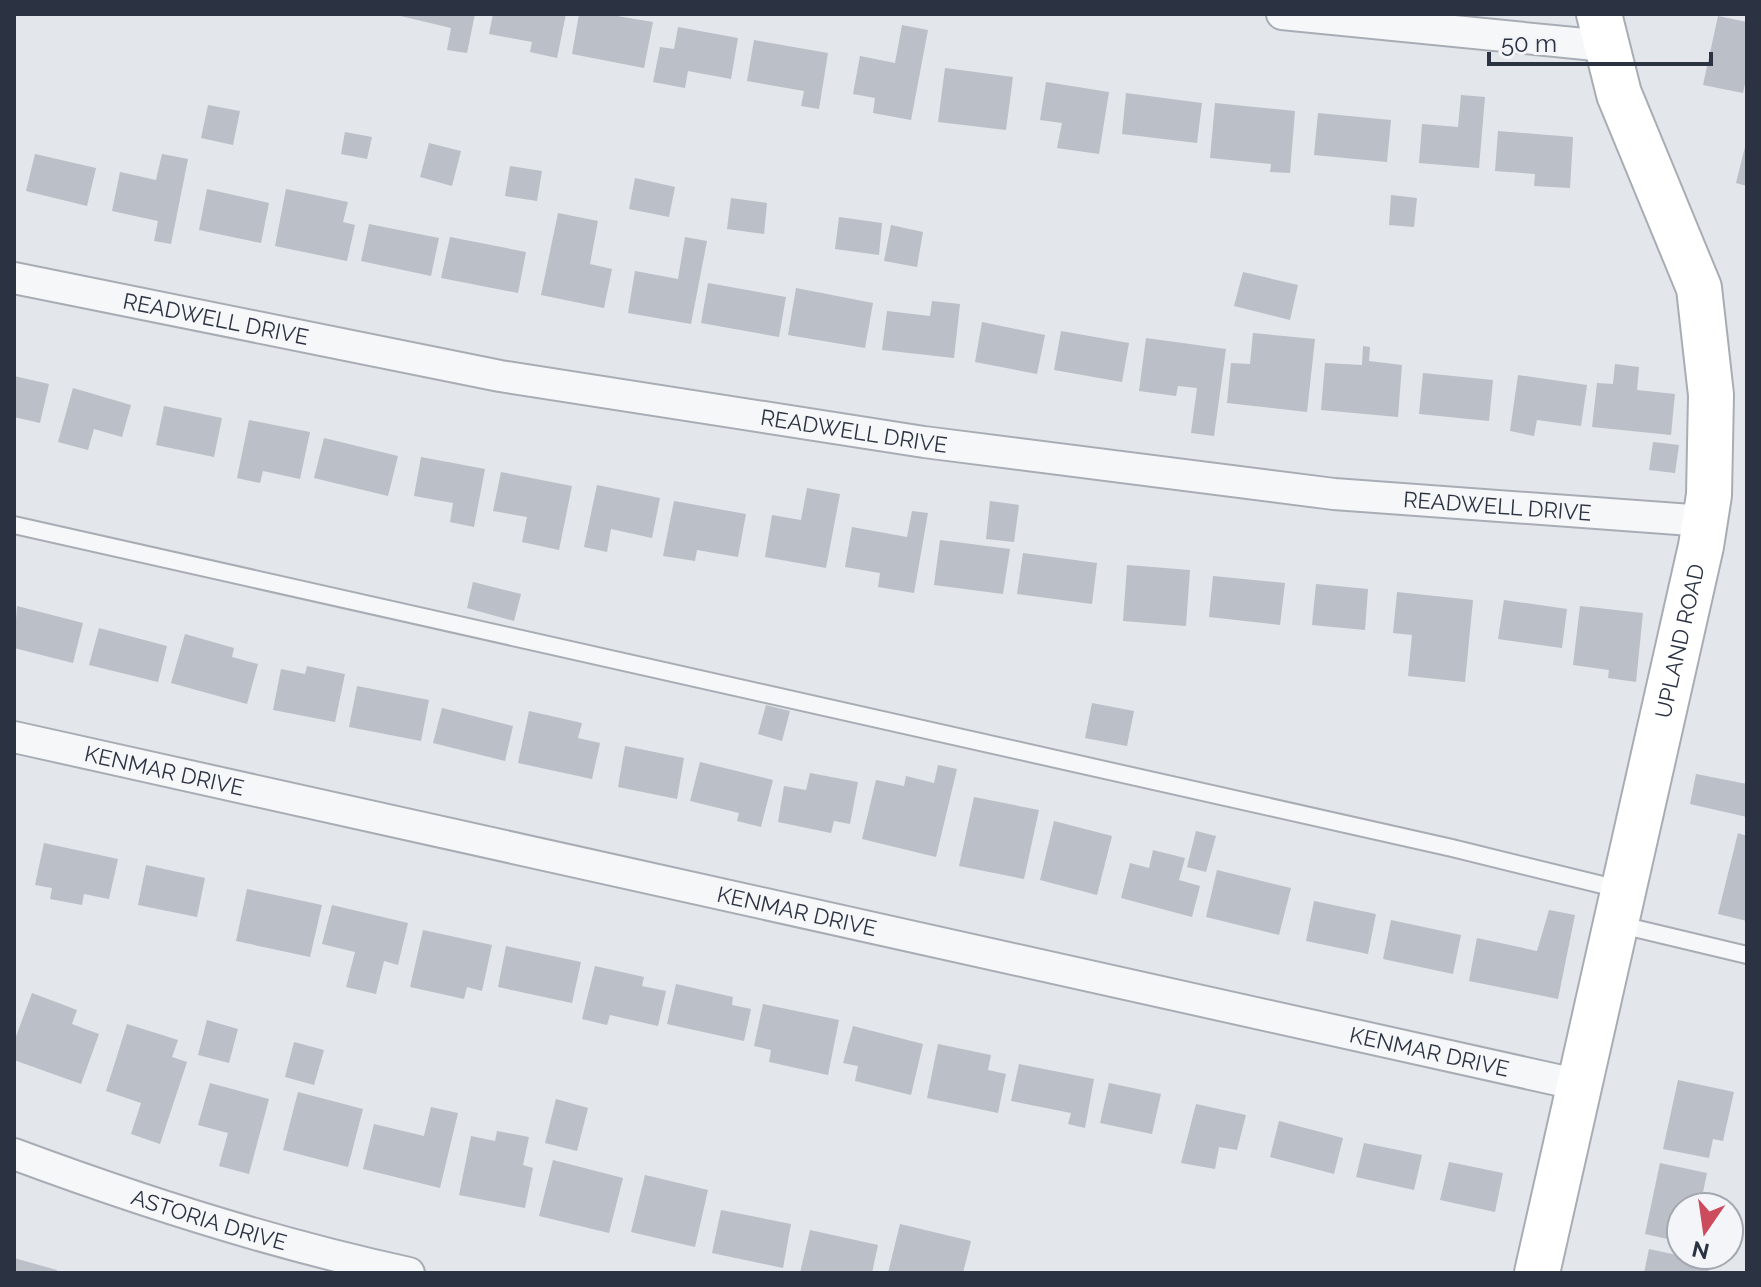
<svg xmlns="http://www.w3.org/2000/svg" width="1761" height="1287" viewBox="0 0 1761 1287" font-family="Raleway,sans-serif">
	<rect width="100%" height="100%" fill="#e3e6eb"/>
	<g fill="#babfc8">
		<path d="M392,14h83l-8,39 -20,-3 4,-22z"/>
		<path d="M493,14h73l-9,44 -27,-6 2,-10 -43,-8z"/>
		<path d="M579,14h26l48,8 -9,46 -72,-14z"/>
		<path d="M1718,16l29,6v53l-4,18 -40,-8z"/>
		<path d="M902,25l26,5 -17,90 -38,-7 2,-15 -22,-4 7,-38 35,7z"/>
		<path d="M678,27l60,11 -7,41 -43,-8 -3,17 -32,-6 7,-35 14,2z"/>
		<path d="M754,40l74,13 -9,56 -18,-3 3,-15 -57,-10z"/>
		<path d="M945,68l68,9 -7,53 -68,-8z"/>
		<path d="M1046,82l63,10 -10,62 -42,-6 5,-25 -22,-3z"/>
		<path d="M1126,93l76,10 -5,40 -75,-9z"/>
		<path d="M1461,95l24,2 -6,71 -60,-5 3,-39 36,3z"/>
		<path d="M1215,103l80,8 -5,62 -20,-1 1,-8 -61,-6z"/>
		<path d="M208,105l32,6 -7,34 -32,-7z"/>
		<path d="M1318,113l73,7 -4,42 -73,-7z"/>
		<path d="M1498,131l75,6 -3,51 -36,-2 1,-12 -40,-3z"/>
		<path d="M345,132l27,5 -5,22 -26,-5z"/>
		<path d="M1747,139v47l-11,-3z"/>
		<path d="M429,143l32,8 -9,35 -32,-9z"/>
		<path d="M35,154l61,14 -9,38 -61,-15z"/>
		<path d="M162,154l26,5 -17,85 -17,-3 4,-20 -46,-10 8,-39 36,8z"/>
		<path d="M510,166l32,5 -5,30 -32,-5z"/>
		<path d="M635,178l40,9 -6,30 -40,-8z"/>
		<path d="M207,189l62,14 -8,40 -62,-13z"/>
		<path d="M286,189l62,13 -5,20 12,3 -8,36 -72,-15z"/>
		<path d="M1391,195l26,3 -3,29 -25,-2z"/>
		<path d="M731,198l36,5 -3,31 -37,-5z"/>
		<path d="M558,213l40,8 -8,43 22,5 -8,39 -63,-13z"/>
		<path d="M839,217l43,6 -3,32 -44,-6z"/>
		<path d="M369,224l70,14 -8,38 -70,-15z"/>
		<path d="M891,225l32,7 -6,35 -33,-6z"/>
		<path d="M450,237l76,15 -8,41 -77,-15z"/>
		<path d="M685,237l22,4 -16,83 -63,-11 7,-42 43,8z"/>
		<path d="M1243,272l55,13 -8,35 -56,-14z"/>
		<path d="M708,283l78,14 -7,40 -78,-14z"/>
		<path d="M796,288l77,15 -8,45 -77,-13z"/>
		<path d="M932,301l28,3 -6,54 -72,-8 5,-39 43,5z"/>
		<path d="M982,322l63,13 -8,39 -62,-12z"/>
		<path d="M1061,331l68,12 -7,39 -68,-12z"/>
		<path d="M1253,333l62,6 -8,73 -80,-9 4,-40 19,1z"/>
		<path d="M1146,338l80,11 -12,87 -23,-3 6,-45 -19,-2 -2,10 -37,-5z"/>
		<path d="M1363,346l7,1 -1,14 33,4 -4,52 -77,-7 4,-47 37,2z"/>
		<path d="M1615,364l24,3 -2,23 38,4 -4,41 -79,-8 5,-44 16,1z"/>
		<path d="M1423,373l70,7 -4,41 -70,-7z"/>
		<path d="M1518,375l69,10 -6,41 -44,-6 -3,16 -24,-5z"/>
		<path d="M14,376l35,8 -9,39 -26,-6z"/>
		<path d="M73,388l58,17 -9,32 -28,-8 -6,21 -30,-8z"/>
		<path d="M164,406l58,12 -8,39 -58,-12z"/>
		<path d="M249,420l61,12 -10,47 -37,-8 -3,12 -23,-5z"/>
		<path d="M324,438l74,18 -10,40 -74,-18z"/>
		<path d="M1653,442l26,3 -4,28 -26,-3z"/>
		<path d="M421,457l64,12 -11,58 -24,-5 3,-19 -39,-7z"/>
		<path d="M501,472l71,14 -13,64 -37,-8 5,-25 -34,-6z"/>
		<path d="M597,485l63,13 -8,40 -41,-9 -4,23 -23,-5z"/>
		<path d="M807,488l33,6 -14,74 -61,-11 7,-42 29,5z"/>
		<path d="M674,501l72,13 -8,43 -41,-7 -2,11 -32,-5z"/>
		<path d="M990,501l29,4 -5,37 -28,-3z"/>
		<path d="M912,511l16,2 -14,80 -36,-6 2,-14 -35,-6 7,-40 55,10z"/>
		<path d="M940,540l70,9 -7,45 -69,-9z"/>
		<path d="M1023,553l74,10 -5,41 -75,-10z"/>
		<path d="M1127,565l63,5 -4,56 -63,-5z"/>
		<path d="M1213,576l72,7 -5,42 -71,-8z"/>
		<path d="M473,582l48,12 -7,27 -47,-13z"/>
		<path d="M1316,584l52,5 -3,41 -53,-5z"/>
		<path d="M1397,592l76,8 -8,82 -57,-6 4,-41 -19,-2z"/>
		<path d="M1504,600l63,9 -5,39 -64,-9z"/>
		<path d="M17,606l66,17 -10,40 -59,-15z"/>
		<path d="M1580,606l63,7 -7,69 -28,-4 1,-8 -36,-5z"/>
		<path d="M99,628l68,18 -9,36 -69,-17z"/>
		<path d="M185,634l49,14 -2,9 26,7 -11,40 -76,-21z"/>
		<path d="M307,666l38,8 -10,48 -62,-12 8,-41 24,5z"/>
		<path d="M357,686l72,14 -8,41 -72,-14z"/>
		<path d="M1092,703l42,8 -7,35 -42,-8z"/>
		<path d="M766,705l24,6 -8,30 -24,-7z"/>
		<path d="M442,708l71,18 -8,35 -72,-18z"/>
		<path d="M529,711l53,12 -4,15 22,5 -8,36 -74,-16z"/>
		<path d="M625,746l59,12 -7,41 -59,-12z"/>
		<path d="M700,762l73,18 -12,47 -24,-6 2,-8 -49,-12z"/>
		<path d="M938,765l19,4 -21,88 -74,-18 14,-59 28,6 2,-10 28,7z"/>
		<path d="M810,773l48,9 -8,42 -16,-3 -3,12 -53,-11 6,-36 22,4z"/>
		<path d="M1696,774l51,10v33l-57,-13z"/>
		<path d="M974,797l65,13 -15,69 -65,-13z"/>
		<path d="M1054,821l58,15 -15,59 -57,-15z"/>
		<path d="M1196,831l20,5 -10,36 -19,-5z"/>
		<path d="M1738,833l9,3v85l-29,-7z"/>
		<path d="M44,843l74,16 -9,40 -25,-5 -2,11 -32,-6 2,-11 -17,-3z"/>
		<path d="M1153,850l32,8 -6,22 21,6 -8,31 -71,-19 9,-35 19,5z"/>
		<path d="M146,865l59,13 -8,39 -59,-12z"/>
		<path d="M1217,870l74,18 -12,47 -73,-18z"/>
		<path d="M247,889l75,16 -12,52 -74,-16z"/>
		<path d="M1314,901l62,13 -8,40 -62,-13z"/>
		<path d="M332,905l76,18 -10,42 -14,-4 -8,33 -30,-7 9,-35 -33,-8z"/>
		<path d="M1549,910l26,5 -17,84 -89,-18 8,-43 60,13z"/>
		<path d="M1391,920l70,15 -8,39 -70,-15z"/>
		<path d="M423,930l69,15 -10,46 -15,-4 -3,12 -54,-12z"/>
		<path d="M506,946l75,16 -9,41 -74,-16z"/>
		<path d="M595,966l49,11 -2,9 24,5 -8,35 -48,-11 -3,10 -25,-6z"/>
		<path d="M676,984l57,13 -1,8 19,4 -7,32 -77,-17z"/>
		<path d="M32,993l45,17 -5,14 27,10 -18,50 -67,-24v-18z"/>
		<path d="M763,1004l76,16 -11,55 -59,-13 2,-12 -17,-4z"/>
		<path d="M207,1020l31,9 -9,34 -31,-8z"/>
		<path d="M127,1024l51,16 -6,17 15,5 -27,82 -29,-10 10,-31 -35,-12z"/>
		<path d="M853,1026l70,18 -12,51 -56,-14 3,-15 -15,-3z"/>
		<path d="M294,1042l30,8 -10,35 -29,-8z"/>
		<path d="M938,1044l53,11 -3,15 18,4 -8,39 -71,-15z"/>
		<path d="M1019,1064l75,15 -9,49 -17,-4 3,-11 -60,-12z"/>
		<path d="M1678,1080l56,12 -11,49 -10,-2 -4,19 -46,-9z"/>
		<path d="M210,1083l59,16 -20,75 -30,-8 9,-33 -30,-8z"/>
		<path d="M1109,1083l52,11 -9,40 -52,-11z"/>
		<path d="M298,1092l65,17 -15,58 -65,-17z"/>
		<path d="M556,1099l32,9 -11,43 -32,-8z"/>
		<path d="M1196,1104l50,11 -9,35 -18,-3 -4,22 -34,-6z"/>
		<path d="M431,1107l27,6 -18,75 -77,-19 11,-45 50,12z"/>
		<path d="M1279,1121l64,17 -9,36 -64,-17z"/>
		<path d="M497,1131l32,6 -6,28 10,3 -8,40 -66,-13 12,-59 24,5z"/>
		<path d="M1364,1143l58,12 -8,35 -58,-13z"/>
		<path d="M553,1160l70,18 -14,55 -70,-17z"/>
		<path d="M1449,1162l54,11 -8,39 -55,-12z"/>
		<path d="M1660,1163l47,10 -7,34h-19v35l-36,-8z"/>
		<path d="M645,1175l63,15 -13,57 -64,-15z"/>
		<path d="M721,1210l70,14 -8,44 -71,-15z"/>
		<path d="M900,1224l71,17 -8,32h-75z"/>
		<path d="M810,1230l68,15 -6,28h-72z"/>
		<path d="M1649,1249l61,13 -2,11h-64z"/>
		<path d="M14,1258l43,12 -1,3h-42z"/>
	</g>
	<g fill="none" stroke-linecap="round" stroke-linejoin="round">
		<defs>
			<g id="lane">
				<path d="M14,525l1438,323 171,42"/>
				<path d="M1617,924l130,31"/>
			</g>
			<g id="street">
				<path d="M1282,14l323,32"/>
				<path id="s1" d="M14,278l486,98 424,66 410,52 371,27"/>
				<path id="s2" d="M14,737l1566,348"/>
				<path id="s3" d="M14,1154c129,48 261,90 395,119"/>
			</g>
			<g id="secondary">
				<path id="s4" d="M1537,1273l164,-727 8,-51 2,-100 -12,-107 -80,-194 -20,-80"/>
			</g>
		</defs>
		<use href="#lane" stroke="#a8adb5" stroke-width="20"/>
		<use href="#street" stroke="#a8adb5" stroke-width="34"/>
		<use href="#secondary" stroke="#a8adb5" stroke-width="48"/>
		<use href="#lane" stroke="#f6f7f9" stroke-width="16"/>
		<use href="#street" stroke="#f6f7f9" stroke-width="30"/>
		<use href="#secondary" stroke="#fff" stroke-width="44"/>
	</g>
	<g text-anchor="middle" stroke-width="8" stroke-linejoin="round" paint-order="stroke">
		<g font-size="22" fill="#2b3343" stroke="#f3f5f8">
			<text dy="8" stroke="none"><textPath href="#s1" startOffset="206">READWELL DRIVE</textPath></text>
			<text dy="8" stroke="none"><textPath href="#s1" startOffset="854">READWELL DRIVE</textPath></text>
			<text dy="8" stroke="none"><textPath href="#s1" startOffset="1502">READWELL DRIVE</textPath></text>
			<text dy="8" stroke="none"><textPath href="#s4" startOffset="648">UPLAND ROAD</textPath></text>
			<text dy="8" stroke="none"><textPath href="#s2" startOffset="154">KENMAR DRIVE</textPath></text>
			<text dy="8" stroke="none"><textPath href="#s2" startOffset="802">KENMAR DRIVE</textPath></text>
			<text dy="8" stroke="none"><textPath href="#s2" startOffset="1450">KENMAR DRIVE</textPath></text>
			<text dy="8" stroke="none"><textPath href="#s3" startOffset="206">ASTORIA DRIVE</textPath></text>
		</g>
	</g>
	<rect width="1761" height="1287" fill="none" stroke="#2b3343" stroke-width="32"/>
	<g transform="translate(1705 1231) rotate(193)"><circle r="38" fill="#f3f5f8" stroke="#a3a7b0" stroke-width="2"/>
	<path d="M0-6L14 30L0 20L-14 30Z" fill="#cc4b5d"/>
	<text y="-12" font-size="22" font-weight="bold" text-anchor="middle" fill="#2b3343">N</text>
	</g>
	<path d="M1489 52v12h222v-12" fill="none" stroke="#2b3343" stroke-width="4"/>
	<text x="1501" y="52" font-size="24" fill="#2b3343" stroke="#f3f5f8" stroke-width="6" paint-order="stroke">50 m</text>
</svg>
